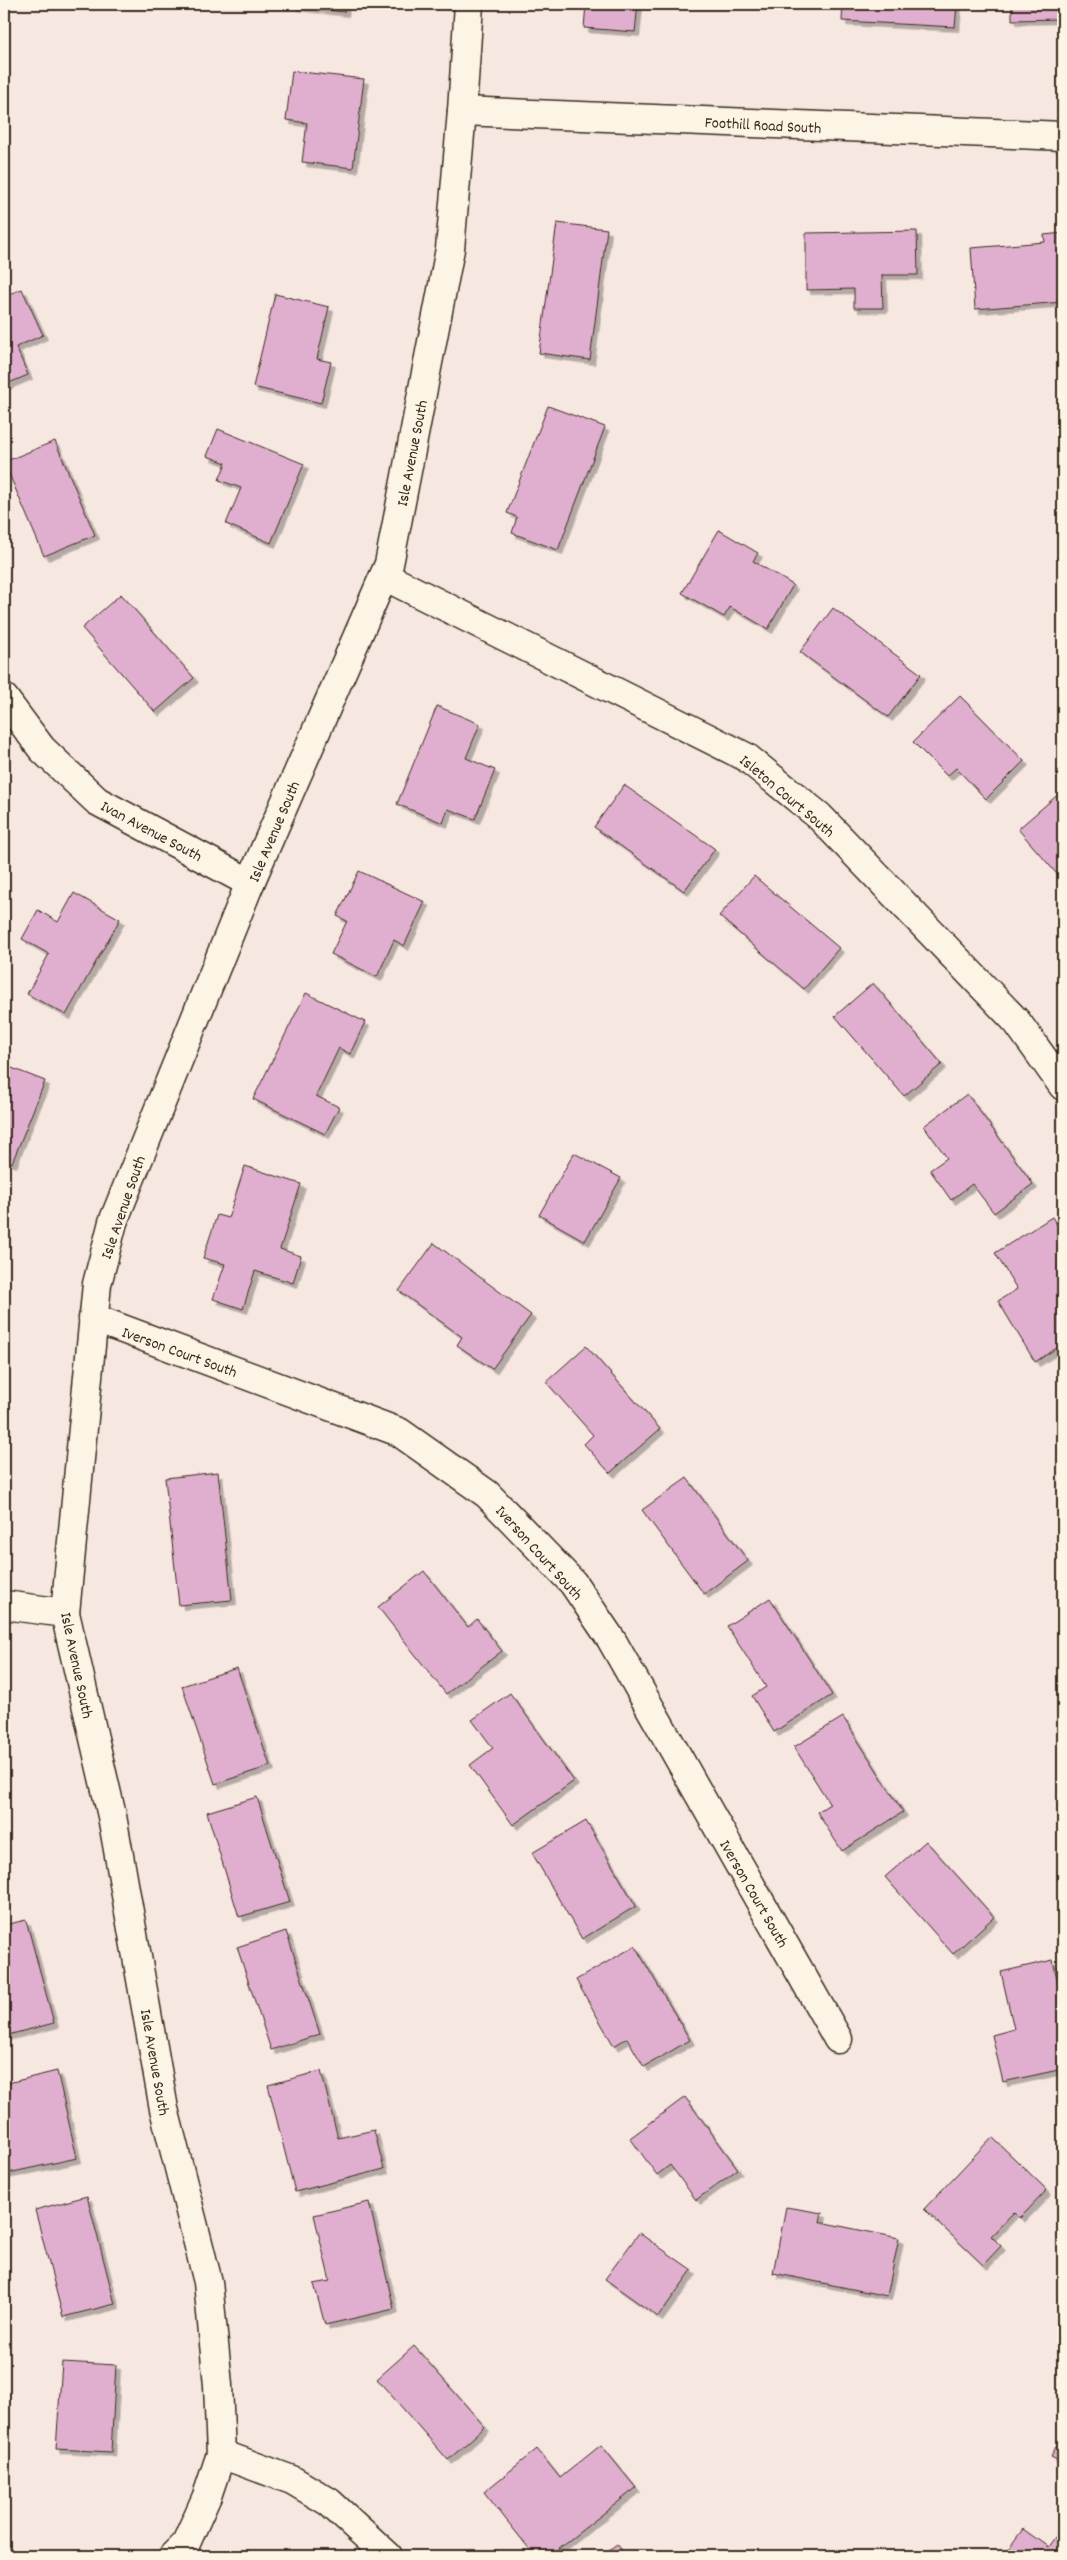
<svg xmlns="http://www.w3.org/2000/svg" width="1067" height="2560" viewBox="0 0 1067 2560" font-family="Dekko,sans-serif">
	<defs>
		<filter id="shadow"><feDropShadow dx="4.5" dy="4.5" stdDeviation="0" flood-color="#0004"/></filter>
	</defs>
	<rect width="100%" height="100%" fill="#f6e7e1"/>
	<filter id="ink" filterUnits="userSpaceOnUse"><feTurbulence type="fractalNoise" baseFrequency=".02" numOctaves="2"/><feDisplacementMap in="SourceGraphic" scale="10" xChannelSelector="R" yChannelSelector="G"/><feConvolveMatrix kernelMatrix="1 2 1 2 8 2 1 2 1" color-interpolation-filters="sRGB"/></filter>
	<g filter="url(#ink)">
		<g fill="#e0afcf" stroke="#3b2a1e" filter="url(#shadow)">
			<path d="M292,4h53l-1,8 -52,-6z"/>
			<path d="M586,4h52l-3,28 -51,-4z"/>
			<path d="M843,4h114l-2,23 -113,-6z"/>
			<path d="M1012,4h51v15l-51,1z"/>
			<path d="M292,71l72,8 -11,89 -51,-6 5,-39 -21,-3z"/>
			<path d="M557,223l50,6 -17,131 -51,-7z"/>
			<path d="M917,231l1,44h-36l1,33h-29v-19l-48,1v-57z"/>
			<path d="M1063,233v69l-88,7 -4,-61 74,-6 -1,-7z"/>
			<path d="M22,289l21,46 -27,12 12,28 -24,10v-89z"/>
			<path d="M275,294l54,13 -12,52 14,3 -10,41 -68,-16z"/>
			<path d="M548,406l57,21 -47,123 -46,-17 5,-16 -10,-4z"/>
			<path d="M218,429l86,35 -33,79 -45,-19 15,-36 -22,-8 7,-17 -19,-7z"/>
			<path d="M55,441l40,94 -51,21 -40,-94z"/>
			<path d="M719,530l39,23 -5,8 40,24 -25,44 -38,-22 -6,10 -42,-24z"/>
			<path d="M121,594l73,84 -39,34 -73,-84z"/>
			<path d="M833,608l88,66 -33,43 -88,-65z"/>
			<path d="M960,696l64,65 -38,38 -30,-31 -9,8 -34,-34z"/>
			<path d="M437,706l43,18 -14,34 29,12 -20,49 -27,-10 -5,14 -46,-19z"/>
			<path d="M624,785l91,64 -31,42 -90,-64z"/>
			<path d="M1062,791l1,2v88l-45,-52z"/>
			<path d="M359,871l66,31 -21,44 -10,-6 -17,37 -46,-23 16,-33 -10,-5z"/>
			<path d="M754,876l85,72 -35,41 -85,-73z"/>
			<path d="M74,893l46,26 -54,96 -39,-21 22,-40 -27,-15 16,-29 20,12z"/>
			<path d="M873,983l69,81 -38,32 -69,-80z"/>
			<path d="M306,993l59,29 -15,32 -11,-6 -23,48 23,11 -14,27 -72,-35z"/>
			<path d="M4,1065l41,16 -33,82 -8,-3z"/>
			<path d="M967,1094l66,90 -39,29 -22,-29 -21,16 -21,-30 17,-12 -23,-32z"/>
			<path d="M574,1153l47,25 -36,63 -46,-26z"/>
			<path d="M245,1166l56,18 -21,65 21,7 -8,27 -38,-12 -12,38 -30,-10 12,-35 -22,-6 14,-43 11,3z"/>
			<path d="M1052,1217l11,17v110l-28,18 -37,-61 19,-12 -22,-36z"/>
			<path d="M434,1243l97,72 -39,54 -35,-24 5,-8 -63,-46z"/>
			<path d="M586,1346l74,83 -50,44 -26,-29 9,-9 -47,-53z"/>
			<path d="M218,1472l14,128 -53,5 -14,-127z"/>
			<path d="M687,1478l61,83 -44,33 -62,-84z"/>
			<path d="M424,1571l44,56 9,-8 25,32 -56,43 -68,-87z"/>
			<path d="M770,1598l62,97 -58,37 -22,-36 14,-9 -39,-61z"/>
			<path d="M237,1668l33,98 -55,18 -33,-98z"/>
			<path d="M510,1693l64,88 -61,44 -43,-60 23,-17 -21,-28z"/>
			<path d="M843,1717l60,95 -61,39 -25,-39 13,-8 -36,-57z"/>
			<path d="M257,1797l33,105 -51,15 -32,-105z"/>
			<path d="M586,1821l50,85 -54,33 -50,-86z"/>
			<path d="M926,1841l68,76 -41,37 -68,-77z"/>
			<path d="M26,1920l28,103 -50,13v-111z"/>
			<path d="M286,1931l34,103 -49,16 -34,-103z"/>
			<path d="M635,1946l55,94 -46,27 -17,-29 -13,8 -38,-66z"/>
			<path d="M1053,1960l10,48v61l-60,13 -11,-47 22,-6 -13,-57z"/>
			<path d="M57,2071l20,87 -73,16v-90z"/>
			<path d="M321,2071l17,67 36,-8 10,39 -89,23 -27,-107z"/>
			<path d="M685,2097l53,72 -42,31 -26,-35 -13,10 -27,-37z"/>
			<path d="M992,2137l55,53 -27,28 -6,-6 -23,24 10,10 -18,19 -59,-56z"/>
			<path d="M87,2196l28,108 -52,13 -28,-107z"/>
			<path d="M369,2202l25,107 -69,16 -11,-41 16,-3 -16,-66z"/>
			<path d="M786,2207l36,6 -2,9 79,16 -12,58 -114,-23z"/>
			<path d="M639,2233l53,37 -34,47 -53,-38z"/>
			<path d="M414,2346l71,81 -37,33 -71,-81z"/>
			<path d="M62,2362l54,3 -5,87 -55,-3z"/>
			<path d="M1063,2432v31l-12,-6z"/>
			<path d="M601,2445l35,43 -87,68h-14l-51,-64 53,-43 23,29z"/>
			<path d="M1063,2526v30h-60l20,-27 25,18z"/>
			<path d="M617,2544l9,12h-25z"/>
		</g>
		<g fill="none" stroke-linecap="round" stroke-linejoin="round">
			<defs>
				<g id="minor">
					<path d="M462,111l601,25"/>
					<path d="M384,576l362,181 73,59 198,206 46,64"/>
					<path d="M4,698l38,51 55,52 153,82"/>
					<path d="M93,1318l306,114 88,62 86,89 38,56 227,400"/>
					<path d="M4,1605l61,8"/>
					<path d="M221,2454l71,26 37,22 59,54"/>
					<path d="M173,2556l13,-13 21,-47 14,-42 -3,-69 -10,-103 -44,-173 -52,-293 -47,-203 32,-329 16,-62 137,-339 139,-319 61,-315 12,-138 7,-107"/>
				</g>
			</defs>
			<use href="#minor" stroke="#3b2a1e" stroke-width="31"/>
			<use href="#minor" stroke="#fcf5e5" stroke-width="28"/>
		</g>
	</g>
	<g text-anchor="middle" stroke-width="5" stroke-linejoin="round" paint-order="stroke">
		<g font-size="16" fill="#3b2a1e" stroke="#fcf5e5">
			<text transform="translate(763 124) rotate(3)" y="6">Foothill Road South</text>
			<text transform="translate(411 453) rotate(-79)" y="6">Isle Avenue South</text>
			<text transform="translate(788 795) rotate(40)" y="6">Isleton Court South</text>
			<text transform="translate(152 830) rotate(28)" y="6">Ivan Avenue South</text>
			<text transform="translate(273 831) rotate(-67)" y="6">Isle Avenue South</text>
			<text transform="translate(122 1207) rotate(-71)" y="6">Isle Avenue South</text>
			<text transform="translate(180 1351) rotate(20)" y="6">Iverson Court South</text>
			<text transform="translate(540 1552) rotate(48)" y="6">Iverson Court South</text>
			<text transform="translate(78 1665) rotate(78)" y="6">Isle Avenue South</text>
			<text transform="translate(755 1893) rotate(60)" y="6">Iverson Court South</text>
			<text transform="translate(156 2062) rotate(80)" y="6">Isle Avenue South</text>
		</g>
	</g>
	<rect width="1067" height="2560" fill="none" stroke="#fcf5e5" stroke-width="20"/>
	<rect x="10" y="10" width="1047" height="2540" fill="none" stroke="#3b2a1e" stroke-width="2" filter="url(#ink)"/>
</svg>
